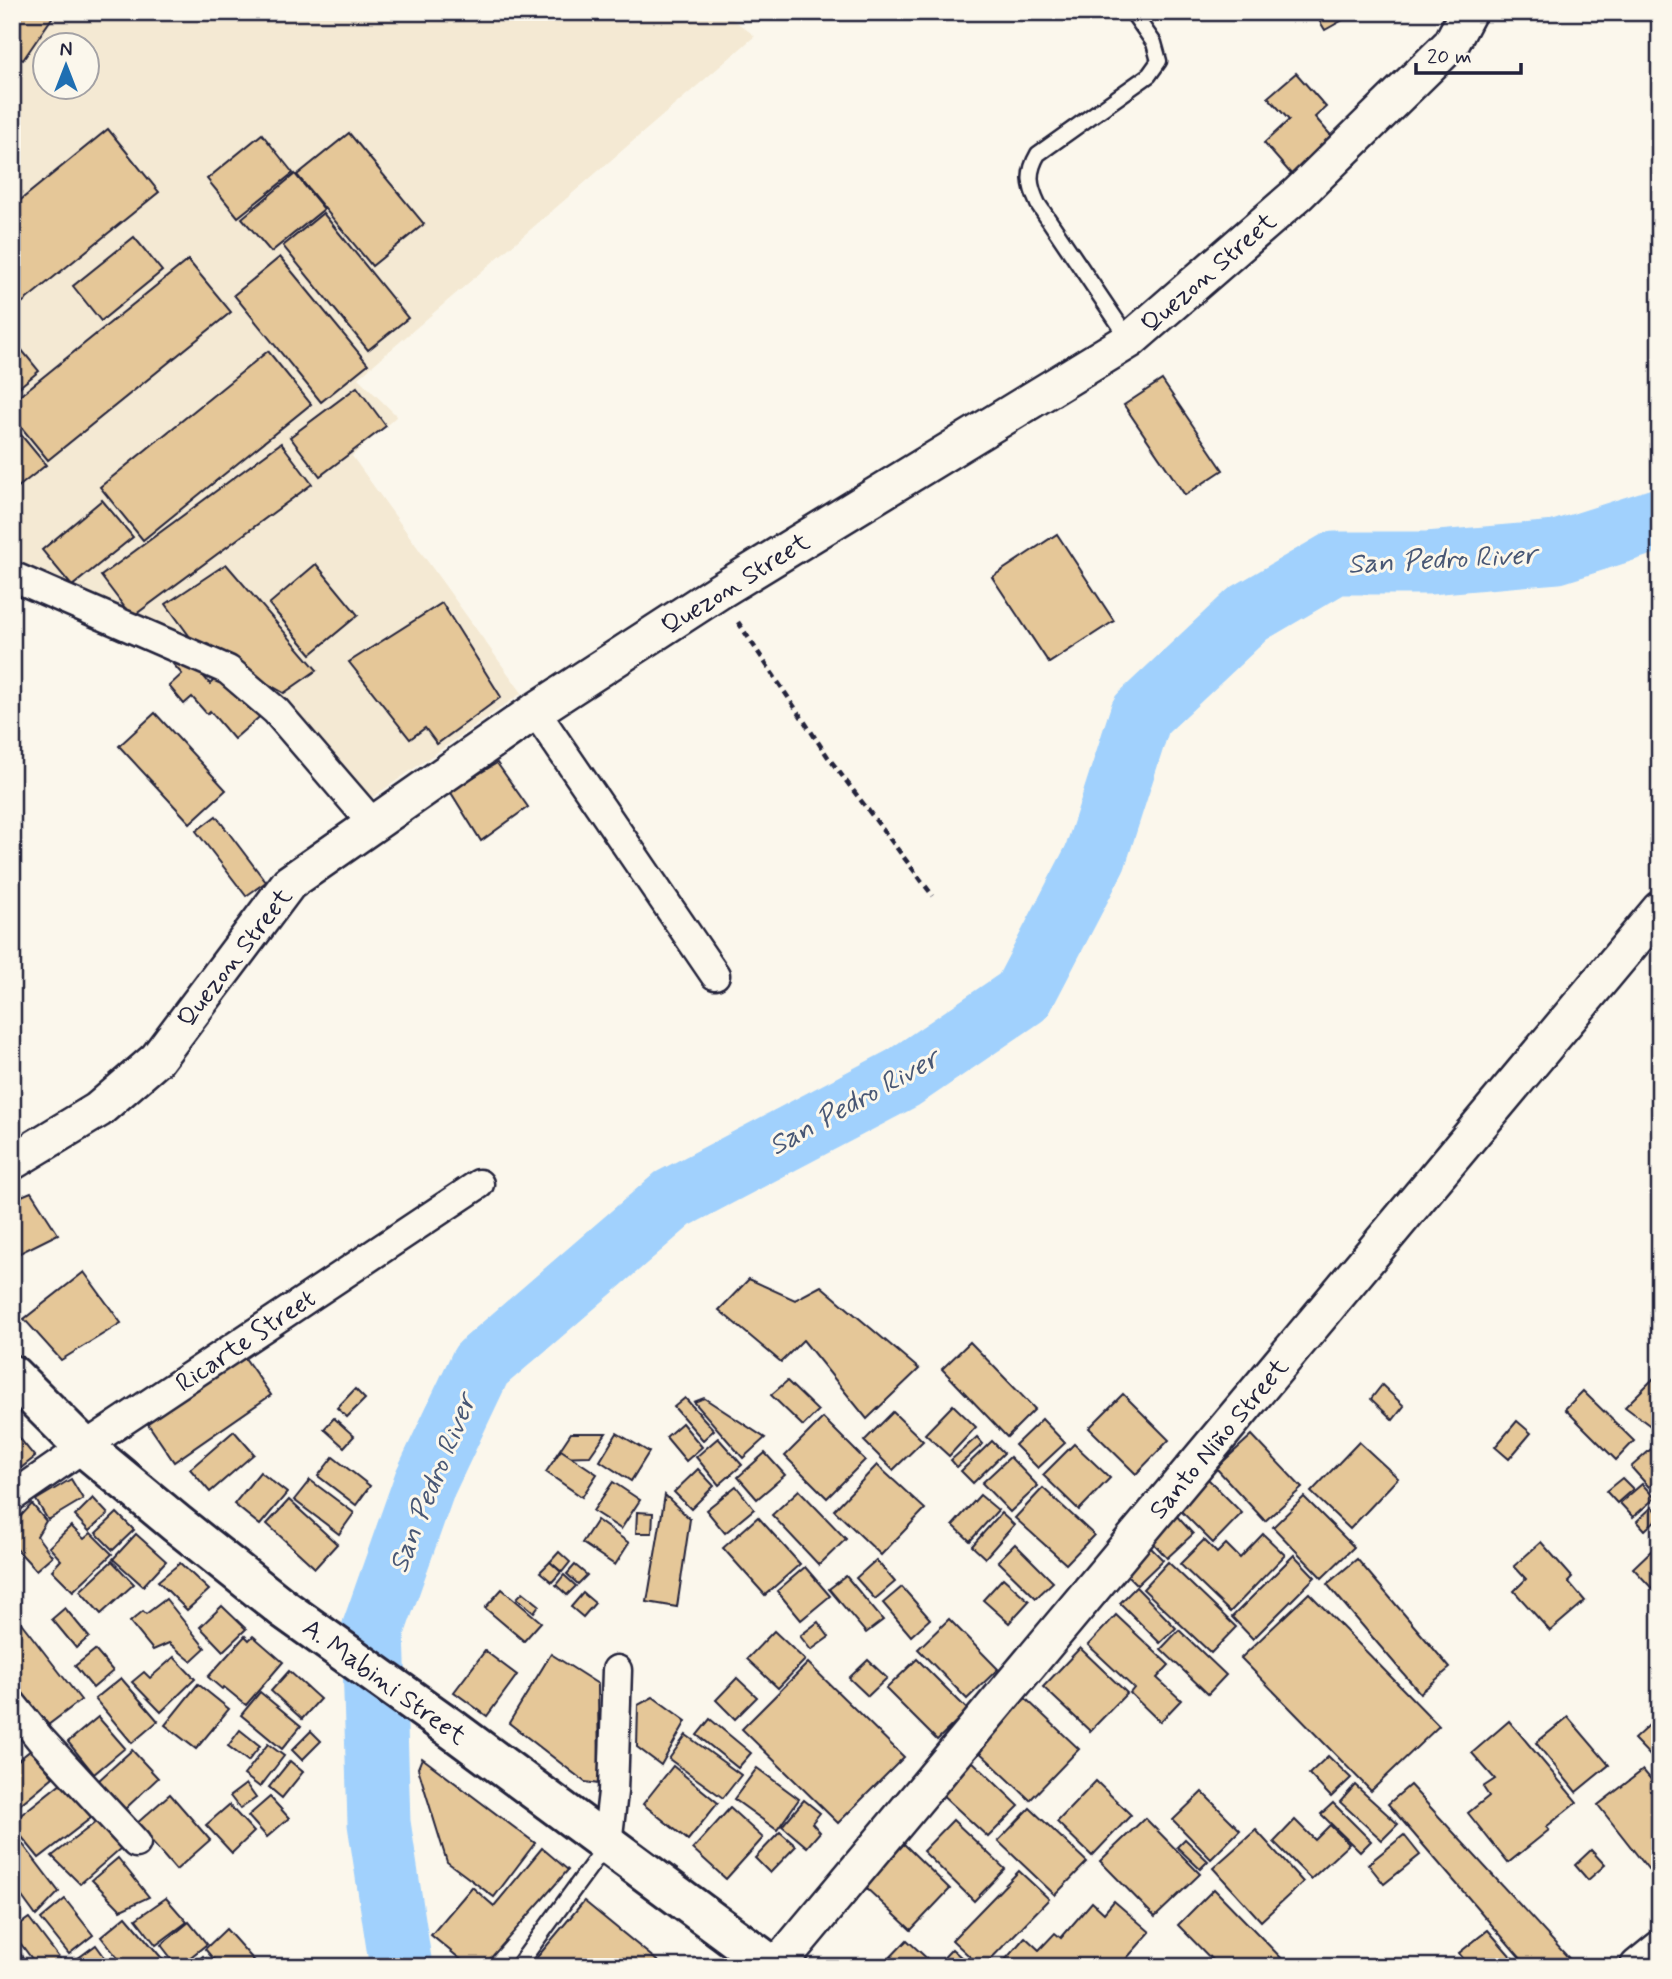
<svg xmlns="http://www.w3.org/2000/svg" width="1672" height="1979" viewBox="0 0 1672 1979" font-family="Mynerve,sans-serif">
	<rect width="100%" height="100%" fill="#fbf7ec"/>
	<filter id="ink" filterUnits="userSpaceOnUse"><feTurbulence type="fractalNoise" baseFrequency=".0143" numOctaves="2"/><feDisplacementMap in="SourceGraphic" scale="14" xChannelSelector="R" yChannelSelector="G"/><feConvolveMatrix kernelMatrix="1 2 1 2 8 2 1 2 1" color-interpolation-filters="sRGB"/></filter>
	<g filter="url(#ink)">
		<path fill="#f4e9d3" fill-rule="evenodd" d="M12,12h711l32,24 -397,342 39,38 -45,40 170,237 -153,107 -86,-93 -271,-137zM46,46h42v42h-42z"/>
		<g fill="none" stroke-linecap="round" stroke-linejoin="round">
			<path stroke="#a1d1fd" stroke-width="63" d="M401,1967l-22,-144 -6,-193 52,-147 56,-118 192,-166 230,-121 120,-82 72,-138 46,-143 107,-101 87,-51h93l129,-11 103,-33"/>
		</g>
		<g fill="#e5c798" stroke="#22223b" stroke-width="2">
			<path d="M12,12h44l-33,48 -11,-7z"/>
			<path d="M1314,12h43l-32,18z"/>
			<path d="M1296,73l30,34 -11,10 19,22 -42,36 -28,-32 25,-23 -21,-23z"/>
			<path d="M108,129l51,63 -147,119v-104z"/>
			<path d="M349,133l75,91 -52,42 -75,-91z"/>
			<path d="M262,134l31,39 -55,44 -31,-38z"/>
			<path d="M295,174l29,35 -53,43 -29,-34z"/>
			<path d="M323,213l85,105 -40,32 -85,-104z"/>
			<path d="M134,237l28,34 -61,50 -28,-35z"/>
			<path d="M280,257l88,107 -47,38 -87,-107z"/>
			<path d="M188,260l43,52 -183,148 -36,-44v-14z"/>
			<path d="M12,338l27,33 -27,22z"/>
			<path d="M268,351l43,53 -168,136 -43,-53z"/>
			<path d="M1162,380l61,90 -38,25 -61,-90z"/>
			<path d="M357,387l29,39 -66,50 -30,-39z"/>
			<path d="M12,424l34,41 -34,27z"/>
			<path d="M281,443l31,41 -180,133 -31,-41z"/>
			<path d="M102,500l31,37 -61,49 -30,-36z"/>
			<path d="M1057,534l57,87 -65,42 -57,-86z"/>
			<path d="M226,564l91,106 -33,23 -91,-52 -27,-37z"/>
			<path d="M316,564l42,51 -47,39 -42,-50z"/>
			<path d="M442,603l59,94 -64,47 -12,-16 -15,11 -61,-77z"/>
			<path d="M185,654l25,30 8,-8 14,17 9,-7 23,27 -30,26 -24,-28 -3,3 -15,-17 -8,7 -15,-18 13,-12 -9,-10z"/>
			<path d="M155,713l71,77 -36,33 -71,-77z"/>
			<path d="M497,763l31,44 -47,34 -31,-50z"/>
			<path d="M216,816l50,66 -20,14 -50,-65z"/>
			<path d="M31,1192l27,42 -46,23v-57z"/>
			<path d="M84,1272l37,51 -60,37 -37,-41z"/>
			<path d="M749,1279l46,21 26,-14 98,83 -52,50 -64,-79 -22,22 -62,-52z"/>
			<path d="M970,1342l65,67 -28,28 -65,-68z"/>
			<path d="M240,1351l31,44 -97,67 -30,-44z"/>
			<path d="M1660,1372v61l-35,-26z"/>
			<path d="M787,1381l31,30 -15,15 -32,-31z"/>
			<path d="M1382,1385l22,21 -11,14 -22,-21z"/>
			<path d="M355,1389l10,10 -18,18 -10,-9z"/>
			<path d="M1583,1391l51,50 -18,19 -51,-51z"/>
			<path d="M1123,1394l46,46 -33,34 -47,-46z"/>
			<path d="M685,1398l29,32 -11,10 -29,-33z"/>
			<path d="M704,1398l61,40 -22,20 -49,-56z"/>
			<path d="M953,1405l23,22 -27,29 -24,-22z"/>
			<path d="M893,1412l30,29 -30,29 -29,-29z"/>
			<path d="M334,1418l20,18 -10,11 -20,-18z"/>
			<path d="M823,1418l42,42 -38,38 -42,-42z"/>
			<path d="M1042,1419l23,24 -27,25 -23,-23z"/>
			<path d="M1517,1421l14,12 -22,26 -14,-12z"/>
			<path d="M682,1423l20,24 -16,14 -20,-24z"/>
			<path d="M12,1429l23,28 -23,18z"/>
			<path d="M234,1431l20,23 -44,38 -20,-23z"/>
			<path d="M571,1433h35l-16,23 -35,1z"/>
			<path d="M617,1433l32,19 -18,29 -31,-20z"/>
			<path d="M1252,1435l50,53 -37,33 -49,-53z"/>
			<path d="M977,1437l6,7 -26,23 -6,-7z"/>
			<path d="M718,1438l24,27 -23,20 -23,-28z"/>
			<path d="M992,1441l12,12 -31,30 -12,-12z"/>
			<path d="M1359,1442l39,36 -48,51 -39,-37z"/>
			<path d="M1659,1442l1,36 -11,9 -18,-20z"/>
			<path d="M1074,1444l36,34 -31,32 -36,-35z"/>
			<path d="M561,1450l36,24 -15,23 -36,-25z"/>
			<path d="M765,1453l20,22 -28,24 -19,-22z"/>
			<path d="M333,1457l37,29 -14,19 -38,-29z"/>
			<path d="M1010,1457l28,29 -28,26 -28,-29z"/>
			<path d="M877,1465l48,44 -44,46 -47,-45z"/>
			<path d="M698,1469l16,17 -23,23 -17,-17z"/>
			<path d="M260,1472l27,21 -27,32 -26,-21z"/>
			<path d="M1207,1478l35,35 -29,30 -36,-36z"/>
			<path d="M1622,1478l11,11 -16,14 -11,-12z"/>
			<path d="M71,1479l12,20 -35,21 -12,-20z"/>
			<path d="M310,1480l44,33 -15,21 -45,-34z"/>
			<path d="M613,1482l27,18 -19,29 -28,-18z"/>
			<path d="M1642,1484l13,14 -22,19 -13,-14z"/>
			<path d="M736,1486l18,23 -29,24 -19,-23z"/>
			<path d="M1043,1488l51,47 -28,29 -51,-46z"/>
			<path d="M799,1490l47,49 -27,26 -47,-50z"/>
			<path d="M665,1495l25,24 -13,88 -30,-5z"/>
			<path d="M980,1495l18,15 -28,31 -17,-16z"/>
			<path d="M1304,1497l50,50 -32,31 -49,-51z"/>
			<path d="M93,1498l15,16 -19,17 -14,-15z"/>
			<path d="M289,1500l48,44 -22,24 -48,-44z"/>
			<path d="M32,1504l14,17 -9,15 15,20 -16,14 -24,-26v-32l8,5z"/>
			<path d="M1652,1507l8,9 -15,14 -8,-9z"/>
			<path d="M637,1512l16,1 -1,20h-16z"/>
			<path d="M117,1513l17,17 -21,20 -17,-17z"/>
			<path d="M1001,1513l13,12 -29,33 -13,-12z"/>
			<path d="M1175,1514l18,20 -26,24 -19,-21z"/>
			<path d="M758,1517l42,47 -35,31 -42,-47z"/>
			<path d="M597,1520l32,23 -14,22 -33,-22z"/>
			<path d="M71,1526l13,13 7,-6 21,21 -39,37 -21,-21 9,-10 -12,-13z"/>
			<path d="M136,1534l30,27 -23,25 -30,-27z"/>
			<path d="M1263,1534l22,21 -55,57 -50,-48 24,-24 13,13 9,-9 14,14z"/>
			<path d="M1541,1542l31,35 -4,4 17,20 -35,30 -36,-40 12,-12 -12,-13z"/>
			<path d="M1015,1544l38,38 -17,16 -38,-37z"/>
			<path d="M1149,1546l14,14 -26,25 -14,-14z"/>
			<path d="M1654,1548l6,6v43l-27,-29z"/>
			<path d="M559,1552l11,10 -8,10 -12,-10z"/>
			<path d="M1294,1555l21,22 -62,62 -21,-22z"/>
			<path d="M1357,1559l93,109 -30,25 -93,-109z"/>
			<path d="M876,1560l19,22 -20,17 -19,-21z"/>
			<path d="M112,1561l22,23 -33,30 -21,-23z"/>
			<path d="M550,1562l11,10 -9,10 -12,-10z"/>
			<path d="M1168,1562l68,65 -25,26 -68,-64z"/>
			<path d="M180,1563l29,27 -22,20 -29,-29z"/>
			<path d="M575,1565l12,10 -9,9 -11,-10z"/>
			<path d="M805,1567l25,29 -29,24 -24,-29z"/>
			<path d="M564,1575l12,11 -9,9 -11,-10z"/>
			<path d="M846,1576l37,44 -17,13 -37,-44z"/>
			<path d="M1003,1578l26,23 -20,22 -26,-23z"/>
			<path d="M902,1587l28,32 -19,17 -28,-33z"/>
			<path d="M1136,1587l40,41 -16,15 -40,-40z"/>
			<path d="M502,1589l39,33 -17,19 -39,-33z"/>
			<path d="M523,1592l16,13 -5,7 -17,-14z"/>
			<path d="M583,1593l12,10 -12,14 -12,-10z"/>
			<path d="M1309,1593l130,133 -68,65 -130,-133z"/>
			<path d="M166,1599l39,49 -14,13 -22,-18 -16,7 -23,-28 13,-11 3,3z"/>
			<path d="M222,1606l24,23 -23,22 -23,-24z"/>
			<path d="M65,1608l24,29 -13,11 -24,-29z"/>
			<path d="M12,1611l69,89 -33,25 -36,-46z"/>
			<path d="M1116,1615l53,50 -12,13 24,22 -21,22 -30,-29 4,-5 -46,-43z"/>
			<path d="M949,1619l49,50 -31,30 -49,-50z"/>
			<path d="M818,1622l11,15 -18,13 -11,-14z"/>
			<path d="M1179,1630l47,45 -18,19 -47,-45z"/>
			<path d="M774,1631l31,29 -27,28 -31,-29z"/>
			<path d="M245,1636l4,4 4,-4 30,26 -37,43 -22,-18 -2,2 -14,-12z"/>
			<path d="M1080,1648l47,45 -37,38 -47,-44z"/>
			<path d="M95,1650l18,21 -20,17 -18,-22z"/>
			<path d="M485,1651l32,24 -30,41 -33,-24z"/>
			<path d="M551,1654l47,30 1,100 -14,-2 -76,-59z"/>
			<path d="M174,1657l21,22 -34,33 -29,-30 12,-10 6,6z"/>
			<path d="M917,1659l51,51 -31,30 -51,-51z"/>
			<path d="M868,1660l19,18 -19,18 -19,-18z"/>
			<path d="M808,1663l96,94 -66,66 -96,-94z"/>
			<path d="M289,1671l31,28 -18,20 -31,-28z"/>
			<path d="M121,1678l37,43 -26,22 -37,-44z"/>
			<path d="M737,1678l20,19 -22,22 -19,-19z"/>
			<path d="M198,1684l31,25 -33,40 -31,-24z"/>
			<path d="M260,1692l41,34 -19,23 -41,-34z"/>
			<path d="M1023,1696l56,53 -49,51 -56,-53z"/>
			<path d="M653,1697l33,24 -25,44 -24,-18 1,-42z"/>
			<path d="M1660,1715v51l-26,-27z"/>
			<path d="M98,1717l27,31 -31,26 -26,-32z"/>
			<path d="M1568,1717l41,48 -33,27 -40,-49z"/>
			<path d="M710,1719l41,34 -13,15 -41,-33z"/>
			<path d="M1509,1721l68,81 -31,25 3,3 -41,33 -40,-50 21,-17 -6,-9 12,-8 -23,-26z"/>
			<path d="M240,1730l20,16 -12,15 -20,-15z"/>
			<path d="M311,1731l10,10 -19,19 -10,-10z"/>
			<path d="M686,1735l55,40 -18,23 -54,-39z"/>
			<path d="M268,1744l16,12 -24,31 -16,-12z"/>
			<path d="M31,1750l22,27 -41,34v-46z"/>
			<path d="M132,1750l26,28 -33,31 -27,-28z"/>
			<path d="M1328,1756l23,22 -20,19 -22,-23z"/>
			<path d="M422,1758l113,85 -41,54 -47,-35 -29,-94z"/>
			<path d="M969,1758l50,48 -31,31 -50,-46z"/>
			<path d="M290,1761l13,11 -21,26 -13,-11z"/>
			<path d="M673,1766l45,37 -30,37 -45,-36z"/>
			<path d="M757,1768l42,31 -22,31 -43,-31z"/>
			<path d="M1643,1770l17,20v94l-62,-79z"/>
			<path d="M71,1775l29,36 -61,47 -27,-33v-3z"/>
			<path d="M1096,1781l35,34 -39,41 -35,-34z"/>
			<path d="M246,1784l10,14 -16,11 -10,-13z"/>
			<path d="M1355,1785l43,39 -16,16 -42,-38z"/>
			<path d="M1410,1785l165,180 -1,2h-46l-140,-163z"/>
			<path d="M1202,1792l38,38 -29,29 -38,-39z"/>
			<path d="M170,1794l40,46 -34,30 -40,-46z"/>
			<path d="M270,1797l19,21 -22,19 -19,-21z"/>
			<path d="M804,1800l16,13 -8,10 8,9 -13,15 -25,-21z"/>
			<path d="M1333,1803l38,38 -11,11 -39,-38z"/>
			<path d="M229,1805l25,27 -22,21 -26,-28z"/>
			<path d="M730,1808l33,30 -37,41 -33,-30z"/>
			<path d="M1030,1808l57,54 -32,33 -57,-54z"/>
			<path d="M105,1815l24,26 -49,43 -28,-28z"/>
			<path d="M1145,1818l55,56 -45,43 -55,-56z"/>
			<path d="M953,1820l52,49 -31,32 -51,-50z"/>
			<path d="M1295,1820l20,20 15,-15 19,19 -38,35 -37,-37z"/>
			<path d="M1256,1830l47,52 -42,39 -48,-53z"/>
			<path d="M780,1832l16,14 -26,27 -15,-15z"/>
			<path d="M1404,1835l16,20 -36,29 -16,-20z"/>
			<path d="M18,1838l41,54 -23,24 -24,-33v-41z"/>
			<path d="M1185,1839l23,22 -8,8 -23,-22z"/>
			<path d="M904,1844l46,45 -39,41 -47,-44z"/>
			<path d="M542,1848l26,22 -85,97h-13l-39,-32 41,-48 22,19z"/>
			<path d="M1591,1850l14,15 -17,15 -13,-15z"/>
			<path d="M118,1858l31,39 -28,13 -29,-30z"/>
			<path d="M1019,1871l30,28 -66,68h-2l-29,-27z"/>
			<path d="M1214,1889l76,78h-71l-41,-42z"/>
			<path d="M166,1898l21,24 -31,23 -20,-26z"/>
			<path d="M65,1899l28,36 -24,19 -28,-35z"/>
			<path d="M584,1901l77,63 -2,3h-130z"/>
			<path d="M1114,1901l36,31 -31,35h-120l26,-30 14,13 16,-17 6,5 31,-36 12,11z"/>
			<path d="M126,1916l39,46 -6,5h-34l-24,-30z"/>
			<path d="M29,1918l37,49h-28l-26,-35v-2z"/>
			<path d="M189,1922l18,22 -29,23 -17,-22z"/>
			<path d="M226,1929l34,38h-40l-15,-18z"/>
			<path d="M1488,1930l32,37h-50l-11,-14z"/>
			<path d="M907,1940l26,24 -3,3h-49z"/>
			<path d="M12,1943l18,24h-18z"/>
			<path d="M96,1945l13,18 -5,4h-20l-7,-8z"/>
			<path d="M952,1949l20,18h-37z"/>
			<path d="M203,1956l10,11h-23z"/>
		</g>
		<g fill="none" stroke-linecap="round" stroke-linejoin="round">
			<defs>
				<g id="service">
					<path d="M1129,339l-91,-135c-9,-19 -11,-31 0,-50l111,-79 10,-14 -5,-18 -22,-31"/>
					<path d="M517,1967l90,-123"/>
				</g>
				<g id="minor">
					<path d="M12,576l216,94 48,41 98,114"/>
					<path d="M535,711l180,264"/>
					<path d="M12,1497l72,-50 395,-263"/>
					<path d="M12,1704l29,36 95,103"/>
					<path d="M607,1844l6,-52 4,-122"/>
				</g>
				<g id="tertiary">
					<path d="M12,1162l86,-52 59,-51 132,-176 246,-172 183,-119 412,-252 168,-146 153,-150 17,-32"/>
					<path d="M776,1967l884,-1058"/>
					<path d="M1638,1967l22,-18"/>
				</g>
				<path id="secondary" d="M12,1375l72,72 93,77 107,85 168,120 322,238"/>
			</defs>
			<use href="#service" stroke="#22223b" stroke-width="19"/>
			<use href="#minor" stroke="#22223b" stroke-width="33"/>
			<use href="#tertiary" stroke="#22223b" stroke-width="40"/>
			<use href="#secondary" stroke="#22223b" stroke-width="44"/>
			<path stroke="#22223b" stroke-width="4.5" stroke-dasharray="7 5" stroke-linecap="butt" d="M738,622l90,135 105,139"/>
			<use href="#service" stroke="#fbf7ec" stroke-width="14"/>
			<use href="#minor" stroke="#fbf7ec" stroke-width="28"/>
			<use href="#tertiary" stroke="#fbf7ec" stroke-width="35"/>
			<use href="#secondary" stroke="#fbf7ec" stroke-width="38"/>
		</g>
	</g>
	<g text-anchor="middle" stroke-width="6" stroke-linejoin="round" paint-order="stroke">
		<g font-size="26" fill="#22223b" stroke="#fbf7ec">
			<text transform="translate(1208 272) rotate(-41)" y="9">Quezon Street</text>
			<text transform="translate(735 583) rotate(-32)" y="9">Quezon Street</text>
			<text transform="translate(234 957) rotate(-52)" y="9">Quezon Street</text>
			<text transform="translate(245 1340) rotate(-34)" y="9">Ricarte Street</text>
			<text transform="translate(1218 1438) rotate(-50)" y="9">Santo Niño Street</text>
			<text transform="translate(385 1681) rotate(36)" y="9">A. Mabini Street</text>
		</g>
		<g font-size="28" font-style="italic" fill="#485775" stroke="#fbf7ec">
			<text transform="translate(1442 558) rotate(-3)" y="10">San Pedro River</text>
			<text transform="translate(853 1101) rotate(-29)" y="10">San Pedro River</text>
			<text transform="translate(431 1483) rotate(-68)" y="10">San Pedro River</text>
		</g>
	</g>
	<rect width="1672" height="1979" fill="none" stroke="#fbf7ec" stroke-width="42"/>
	<rect x="21" y="21" width="1630" height="1937" fill="none" stroke="#22223b" stroke-width="2.5" filter="url(#ink)"/>
	<g transform="translate(66 66)"><circle r="33" fill="#fbf7ec" stroke="#a4a2a5" stroke-width="2"/>
	<path d="M0-5L12 26L0 18L-12 26Z" fill="#1f6fb2"/>
	<text y="-10" font-size="19" font-weight="bold" text-anchor="middle" fill="#22223b">N</text>
	</g>
	<path d="M1416 63v10h105v-10" fill="none" stroke="#22223b" stroke-width="3.5"/>
	<text x="1427" y="63" font-size="21" fill="#22223b" stroke="#fbf7ec" stroke-width="5" paint-order="stroke">20 m</text>
</svg>
